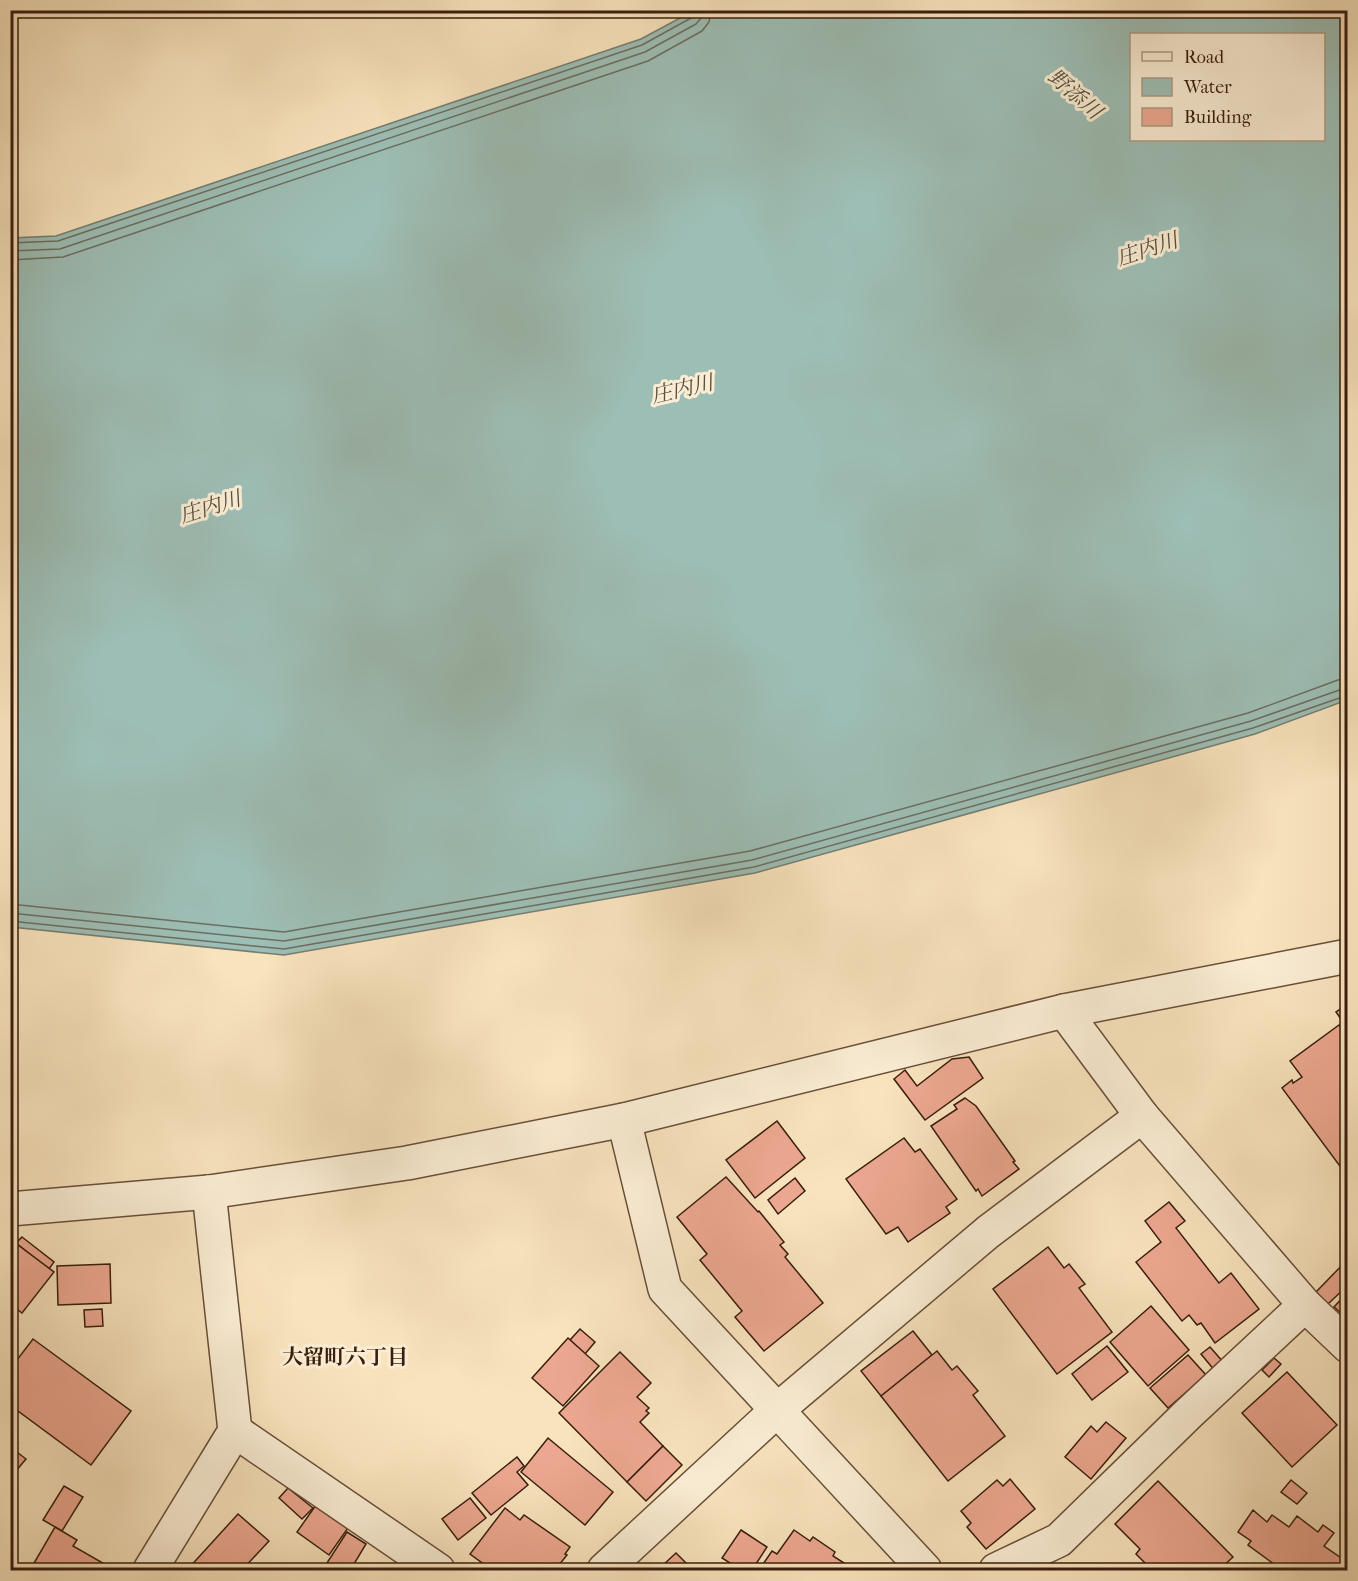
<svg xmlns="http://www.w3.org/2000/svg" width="1358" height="1581" viewBox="0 0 1358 1581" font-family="'IM FELL French Canon','Noto Serif JP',serif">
	<rect width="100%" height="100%" fill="#f8e3bd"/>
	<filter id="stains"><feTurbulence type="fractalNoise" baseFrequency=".00333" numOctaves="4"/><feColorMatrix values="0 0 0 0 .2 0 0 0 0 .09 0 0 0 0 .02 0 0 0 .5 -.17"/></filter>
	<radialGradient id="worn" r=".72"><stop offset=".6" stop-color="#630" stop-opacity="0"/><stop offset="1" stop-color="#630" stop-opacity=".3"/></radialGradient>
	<path fill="#9dbeb5" stroke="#757e72" stroke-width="1.5" fill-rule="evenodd" d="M693,11h654v689l-92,34 -500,139 -471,82 -273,-28v-689l45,-2 585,-197zM1132,34h192v106h-192z"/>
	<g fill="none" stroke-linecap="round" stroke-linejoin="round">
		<g stroke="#6b6e61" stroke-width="1.5">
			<path d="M10,243l48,-2 584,-196 49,-27 3,-8"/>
			<path d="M10,251l50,-2 585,-197 51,-28 5,-6 1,-8"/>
			<path d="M10,260l53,-3 585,-196 54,-30 7,-9 2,-12"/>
			<path d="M10,904l274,28 466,-81 498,-138 90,-33 10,-2"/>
			<path d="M10,913l274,28 468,-81 499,-139 97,-34"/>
			<path d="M10,921l274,28 470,-82 499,-139 95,-33"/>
		</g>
	</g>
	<g fill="#eca790" stroke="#391e0d" stroke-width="1.5">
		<path d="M1348,1004v25l-12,-17z"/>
		<path d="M1339,1025l9,12v11l-6,3 6,8v118l-66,-89 10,-8 1,3 9,-6 -12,-16z"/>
		<path d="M969,1057l14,21 -58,42 -31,-41 11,-9 12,16 35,-27z"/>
		<path d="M965,1098l11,8 39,55 -2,1 6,7 -37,27 -4,-7 -2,2 -45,-65 26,-17 -3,-4z"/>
		<path d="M777,1121l28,37 -50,40 -29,-38z"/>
		<path d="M904,1138l11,14 5,-3 37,50 -11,8 4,6 -42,29 -10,-15 -12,7 -40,-55z"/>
		<path d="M726,1177l32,35 1,-1 25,31 -4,3 8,9 -3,3 38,46 -59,48 -29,-34 7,-6 -42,-51 7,-6 -30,-37z"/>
		<path d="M795,1178l10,13 -27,23 -10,-14z"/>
		<path d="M1169,1202l16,19 -9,7 43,55 12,-10 28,36 -44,34 -14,-20 -4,2 -8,-10 -7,6 -46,-59 25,-20 -16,-21z"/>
		<path d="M22,1237l32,25 -5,7 -33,-26z"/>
		<path d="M10,1239l44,33 -32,41 -12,-9z"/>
		<path d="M1048,1247l16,21 5,-4 16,20 -6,4 33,44 -55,42 -64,-85z"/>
		<path d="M1348,1259v26l-20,19 -12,-12z"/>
		<path d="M110,1264l1,39 -53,2 -1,-39z"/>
		<path d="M1348,1292v27l-14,-12z"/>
		<path d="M1151,1306l38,44 -41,36 -38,-44z"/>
		<path d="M102,1309l1,17 -18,1 -1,-17z"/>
		<path d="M580,1329l15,13 -10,12 -15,-14z"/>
		<path d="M913,1331l19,24 -51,41 -20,-25z"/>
		<path d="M568,1338l31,28 -36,40 -31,-28z"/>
		<path d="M33,1339l98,72 -40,54 -81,-60v-36z"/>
		<path d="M1107,1346l21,26 -36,28 -20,-26z"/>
		<path d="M1210,1347l14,16 -9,8 -14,-17z"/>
		<path d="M937,1351l15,19 5,-4 21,25 -5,4 32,41 -57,45 -67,-85z"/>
		<path d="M620,1352l31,31 -14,14 12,11 -3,3 3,2 -9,9 23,24 -36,36 -68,-69z"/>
		<path d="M1188,1355l18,20 -38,33 -18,-20z"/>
		<path d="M1274,1358l7,6 -12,13 -7,-7z"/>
		<path d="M1287,1372l50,53 -45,42 -50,-54z"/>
		<path d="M1106,1422l20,16 -35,41 -26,-22 26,-31 6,6z"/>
		<path d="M10,1437l8,6 -5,6 13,10 -16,19z"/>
		<path d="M548,1438l65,54 -28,33 -64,-53z"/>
		<path d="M663,1446l19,19 -36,36 -19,-19z"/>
		<path d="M517,1457l7,9 -7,6 11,13 -37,30 -19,-22z"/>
		<path d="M1010,1479l25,30 -49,40 -19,-22 4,-4 -10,-12 36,-31 6,6z"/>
		<path d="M1291,1480l16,13 -10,11 -16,-12z"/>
		<path d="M1158,1481l75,76 -14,13h-58l-6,-5 -4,4 -15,-15 4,-5 -25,-25z"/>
		<path d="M64,1486l19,11 -21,34 -19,-11z"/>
		<path d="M288,1488l25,20 -11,11 -23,-21z"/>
		<path d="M470,1498l16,20 -28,22 -16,-21z"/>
		<path d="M316,1505l32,23 -19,27 -32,-23z"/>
		<path d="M505,1508l15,12 4,-5 46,32 -5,7 2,1 -12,15h-63l-22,-16z"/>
		<path d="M1253,1510l14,12 5,-7 17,12 8,-11 21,16 5,-7 11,8 -10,13 23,16 -6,8h-59l-34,-25 3,-4 -13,-9z"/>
		<path d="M238,1514l31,27 -27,29h-55z"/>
		<path d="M55,1527l22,13 -4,6 42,24h-85z"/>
		<path d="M741,1530l26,17 -15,23h-11l-19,-12z"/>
		<path d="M794,1530l16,11 3,-4 22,15 -2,4 22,14h-96l13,-19 5,3z"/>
		<path d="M347,1532l19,12 -15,25 -4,-2 -3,3h-12l-7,-4z"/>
		<path d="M676,1553l17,17h-26l-5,-4z"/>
	</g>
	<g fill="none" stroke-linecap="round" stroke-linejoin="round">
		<defs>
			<g id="minor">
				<path d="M1064,1011l284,-55"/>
				<path d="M624,1120l41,169 260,281"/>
				<path d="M10,1209l199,-17 198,-29 217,-43 440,-109 78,105 163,189 43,41"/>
				<path d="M235,1431l203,139"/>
				<path d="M150,1570l85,-139 -26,-239"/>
				<path d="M604,1570l172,-159 212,-179 154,-116"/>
				<path d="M996,1570l63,-30 128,-125 118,-110"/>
			</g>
		</defs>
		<use href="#minor" stroke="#694f39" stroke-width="36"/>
		<use href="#minor" stroke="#faedd4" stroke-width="33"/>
	</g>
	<g text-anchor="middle" stroke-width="6" stroke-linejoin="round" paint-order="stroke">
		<g font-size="21" font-style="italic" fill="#574e3f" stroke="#faedd4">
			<text transform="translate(1075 94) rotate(41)" y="7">野添川</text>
			<text transform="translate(1147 249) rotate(-18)" y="7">庄内川</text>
			<text transform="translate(682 389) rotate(-13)" y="7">庄内川</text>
			<text transform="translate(210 507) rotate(-17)" y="7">庄内川</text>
		</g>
		<g font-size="21" font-weight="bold" fill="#391e0d" stroke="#faedd4">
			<text x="345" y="1364">大留町六丁目</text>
		</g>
	</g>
	<rect width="1358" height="1581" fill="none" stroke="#f8e3bd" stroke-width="36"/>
	<rect x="12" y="12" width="1334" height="1557" fill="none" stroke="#391e0d" stroke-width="3"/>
	<rect x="18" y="18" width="1322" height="1545" fill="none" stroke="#391e0d" stroke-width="1.5"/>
	<rect x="1130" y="33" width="195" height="108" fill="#faedd4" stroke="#ad9a84" stroke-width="1.5"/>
	<rect x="1142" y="52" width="30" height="9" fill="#faedd4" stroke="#ad9a84" stroke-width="1.5"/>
	<text x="1184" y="63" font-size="18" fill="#391e0d">Road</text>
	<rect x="1142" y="78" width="30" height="18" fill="#9dbeb5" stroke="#ad9a84" stroke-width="1.5"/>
	<text x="1184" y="93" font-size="18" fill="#391e0d">Water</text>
	<rect x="1142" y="108" width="30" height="18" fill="#eca790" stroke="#ad9a84" stroke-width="1.5"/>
	<text x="1184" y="123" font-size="18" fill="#391e0d">Building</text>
	<rect width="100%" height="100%" filter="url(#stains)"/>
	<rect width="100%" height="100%" fill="url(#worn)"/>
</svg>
